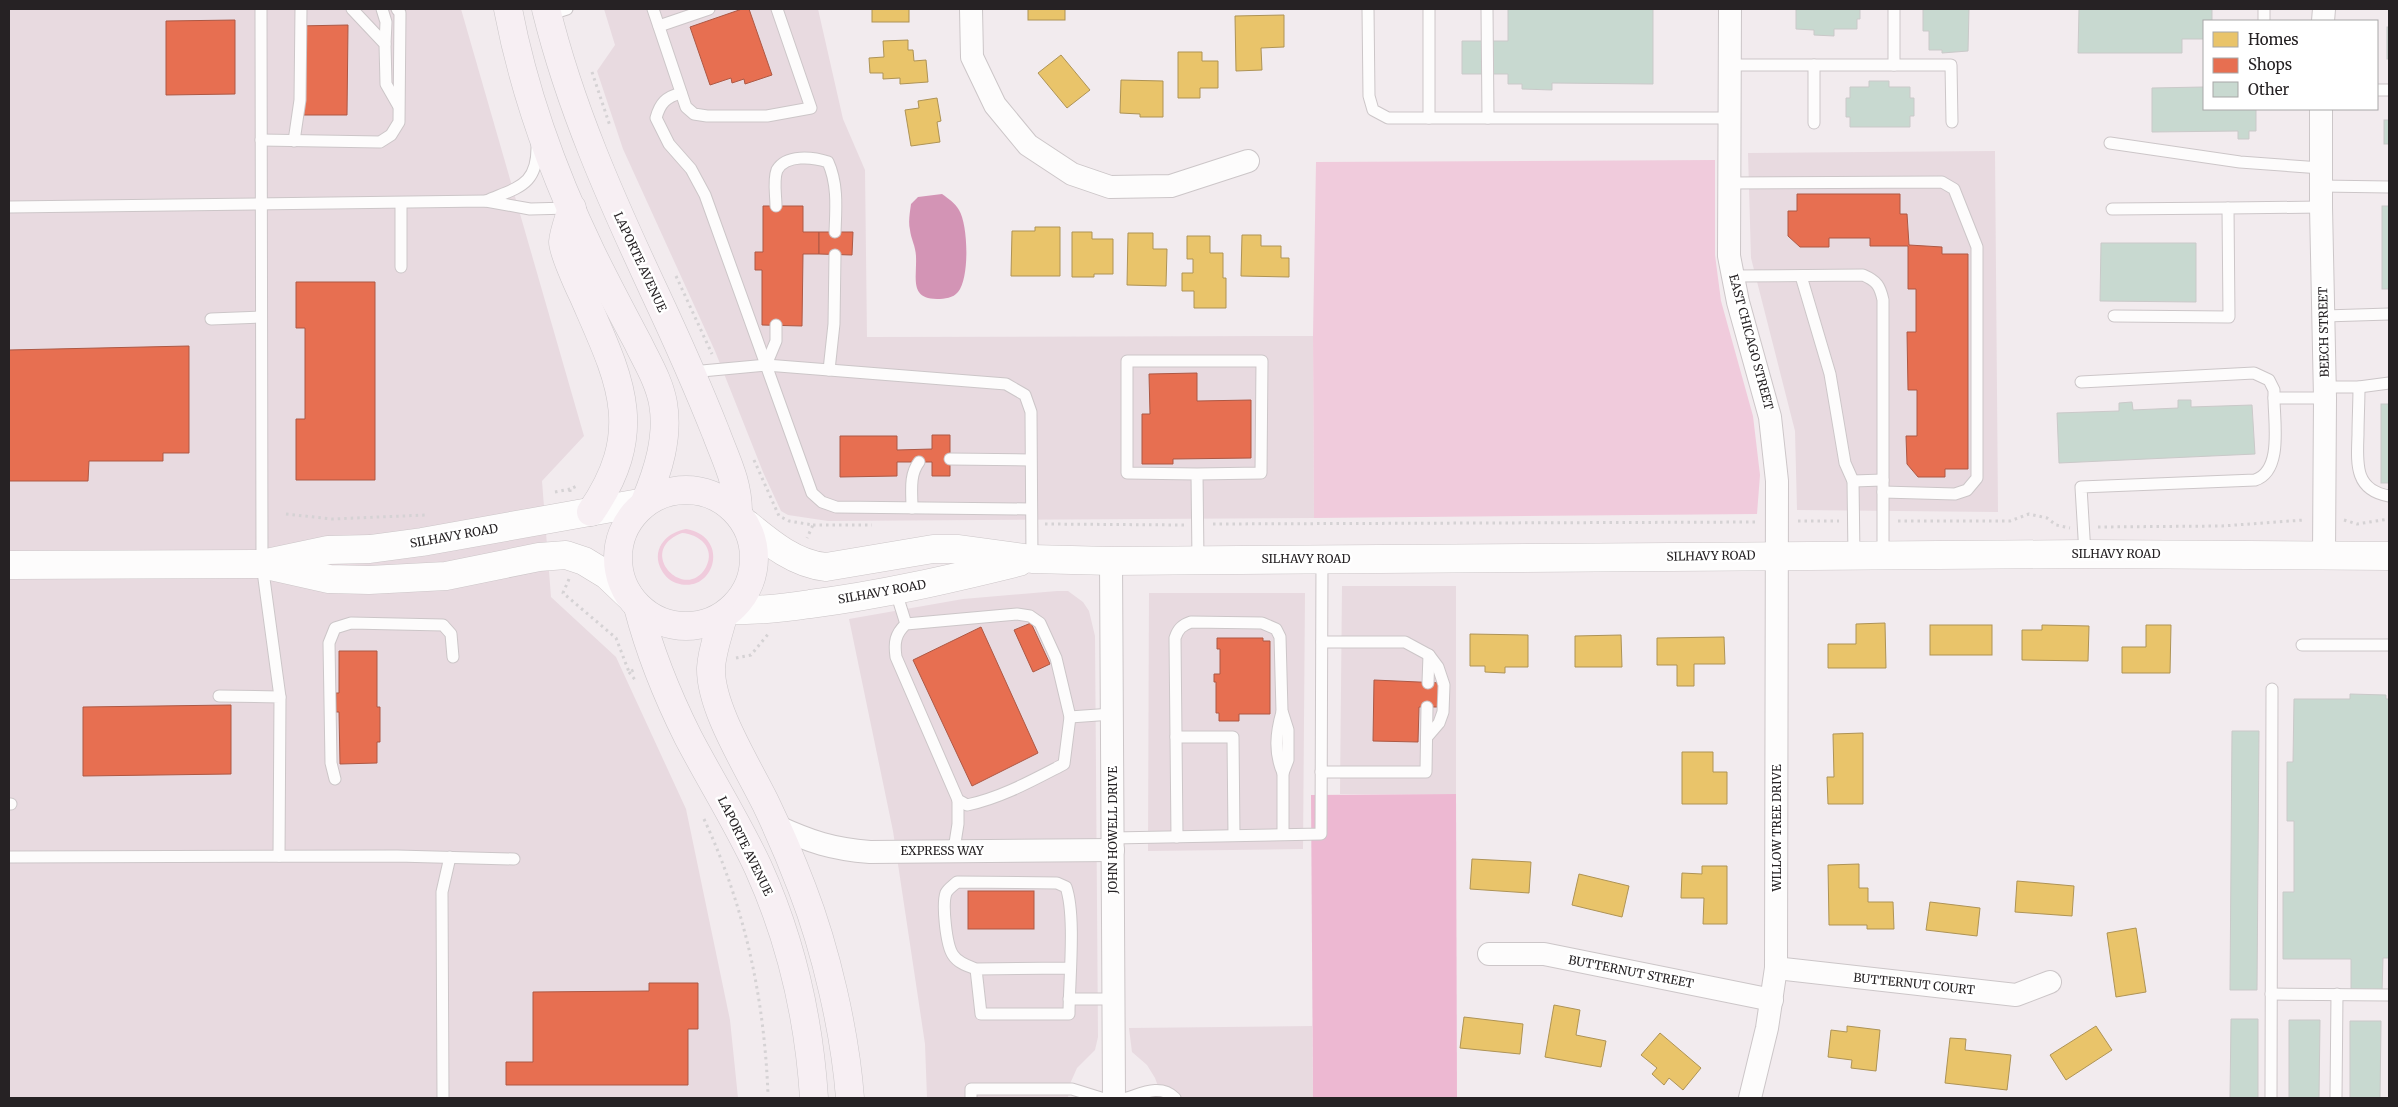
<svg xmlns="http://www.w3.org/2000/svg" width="2398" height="1107" viewBox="0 0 2398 1107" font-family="Merriweather,serif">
	<rect width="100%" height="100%" fill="#f2ebee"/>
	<g fill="#e8dae0">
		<path d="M9,9h452l123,427 -42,45 9,116 65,60 70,152 44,211 8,78h-729z"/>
		<path d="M604,9h214l25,110 22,51 2,167 446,-1 1,182 -486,3 -40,-6 -7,-4 -18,-39 -48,-121 -92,-202 -26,-78 18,-26z"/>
		<path d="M1995,151l3,361 -201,-2 -2,-79 -44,-173 -3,-105z"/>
		<path d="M1342,586h114v208h-116z"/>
		<path d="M1057,591h11l15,11 6,9 6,25 3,401 -3,13 -18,18 -8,18 -1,12h-141l-2,-54 -32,-213 -44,-212 114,-20z"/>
		<path d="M1149,593h156l-2,256 -155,2z"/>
		<path d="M1312,1026l1,72h-154v-9l-4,-11 -8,-13 -15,-13 -3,-24z"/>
	</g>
	<g fill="#f0cbdc" fill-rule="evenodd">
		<path d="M1715,160v95l6,46 32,115 7,59 -3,39 -443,4 -1,-182 3,-174z"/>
		<path d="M686,529c46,8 28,67 -10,54 -8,-3 -13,-9 -16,-16 -8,-20 8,-35 26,-38zM682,533c17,1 34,15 24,34 -20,37 -72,-16 -24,-34z"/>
	</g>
	<path fill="#edb8d2" d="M1456,794l1,304h-144l-2,-303z"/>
	<path fill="#d394b5" d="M942,194c7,5 13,9 17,16 9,14 11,68 -1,82 -5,6 -13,7 -21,7 -28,0 -20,-22 -21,-42 0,-10 -5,-18 -6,-27 -2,-8 0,-18 1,-26l7,-7z"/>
	<g fill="#e9c46a" stroke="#ae9355">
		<rect x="872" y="9" width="37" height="13"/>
		<rect x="1028" y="9" width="37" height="11"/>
		<path d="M1284,15v32l-23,1 1,22 -26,1 -1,-55z"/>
		<path d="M908,40v10h5l1,11 12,-1 2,22 -28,2v-6l-17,1v-6h-13l-1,-15 15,-1 -1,-16z"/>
		<path d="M1178,52h24v9h16v27h-18v10h-22z"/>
		<path d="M1061,55l29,35 -23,18 -29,-35z"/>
		<path d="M1121,80l42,1v36h-23v-3l-20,-1z"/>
		<path d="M937,98l4,23 -4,1 3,20 -29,4 -6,-36 14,-2 -1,-7z"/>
		<path d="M1035,227h25v49h-49l1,-45h23z"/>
		<path d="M1072,232h20v7h21v35h-19v3h-22z"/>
		<path d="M1128,233h25v16h14l-1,37 -39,-1z"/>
		<path d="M1242,235h19v11h20v12h8v19l-48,-1z"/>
		<path d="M1187,236h23v17h13v25h3v30h-32v-17h-12v-18h11v-14h-6z"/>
		<path d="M1885,623l1,45h-58v-24h28v-20z"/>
		<rect x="1930" y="625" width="62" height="30"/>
		<path d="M2042,625l47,1 -1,35 -66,-1v-30h20z"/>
		<path d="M2146,625h25l-1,48h-48v-26h24z"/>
		<path d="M1470,634l58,1v32h-23v6l-20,-1v-6h-15z"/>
		<path d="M1621,635l1,32h-47v-31z"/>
		<path d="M1724,637l1,27h-31v22h-17v-21h-20v-27z"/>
		<path d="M1863,733v71h-35l-1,-27h7l-1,-43z"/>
		<path d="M1682,752h31v20h14v32h-45z"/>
		<path d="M1472,859l59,3 -2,31 -59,-4z"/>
		<path d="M1859,864v24h9v14h25l1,27h-27v-4h-38l-1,-60z"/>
		<path d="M1702,866h25v58h-24l1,-26h-23l1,-25 20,1z"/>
		<path d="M1579,874l50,12 -7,31 -50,-12z"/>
		<path d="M2017,881l57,5 -2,30 -57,-4z"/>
		<path d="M1930,902l50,6 -3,28 -51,-6z"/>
		<path d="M2136,928l10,64 -30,5 -9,-64z"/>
		<path d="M1554,1005l26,5 -4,25 30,6 -5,26 -56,-10z"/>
		<path d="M1464,1017l59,7 -3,30 -60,-6z"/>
		<path d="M1847,1026l33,4 -4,41 -25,-3 1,-8 -24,-3 3,-27 16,2z"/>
		<path d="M2096,1026l16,24 -46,30 -16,-25z"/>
		<path d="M1660,1033l41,35 -18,22 -14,-12 -5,7 -12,-11 5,-6 -16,-13z"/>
		<path d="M1950,1038l16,1 -1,11 46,5 -4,35 -62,-7z"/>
	</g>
	<g fill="#e76f51" stroke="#ad5844">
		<path d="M742,9h7l23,66 -27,9 -1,-5 -12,4 -1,-5 -21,7 -20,-58z"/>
		<path d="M235,20v74l-69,1v-74z"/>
		<path d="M348,25l-1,90h-50v-89z"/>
		<path d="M1797,194h103v20h7l2,31 33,2v7h26v215h-23v8h-27l-11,-13 -1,-28h11v-46h-9l-1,-58h9v-43h-8v-43h-38v-8h-41v9h-29l-12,-11v-25h9z"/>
		<path d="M763,206h40v26h16v22h-16l-1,72 -40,-1v-55h-7v-18h8z"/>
		<path d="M819,232h34l-1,23 -33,-1z"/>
		<path d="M296,282h79v198h-79v-61h9v-91h-9z"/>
		<path d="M189,346v107h-26v8h-74l-1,20h-79v-131z"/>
		<path d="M1197,373v28l54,-1v58l-78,1v5h-31v-50h8l-1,-40z"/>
		<path d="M932,435h18v41h-18v-14h-35v14l-57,1v-41h57v14l35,-1z"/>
		<path d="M1031,623l19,41 -17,8 -19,-42z"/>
		<path d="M981,627l57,126 -66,33 -59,-126z"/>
		<path d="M1217,638h46v3h7v73h-31v7h-20v-8h-3v-31h-2v-8h6v-25h-3z"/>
		<path d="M339,651h38v56h3v35h-3v21l-37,1 -1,-52h-3v-19h3z"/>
		<path d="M1374,680l67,3 -1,24h-21l-1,35 -45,-1z"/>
		<path d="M231,705v69l-148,2v-69z"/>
		<rect x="968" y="891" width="66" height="38"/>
		<path d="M649,983h49v46h-10v56h-182v-23h27v-70l116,-1z"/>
	</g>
	<g fill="#c8d9d0" stroke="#cac9c9">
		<path d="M1508,9h145v75l-101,-1v7l-30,-1v-5h-14v-10h-46v-33h46z"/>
		<path d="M1796,9h64v10h-3v10h-23v7l-20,-1v-5l-18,-1z"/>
		<path d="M1923,9h46l-1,42 -26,2v-3h-13v-19h-6z"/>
		<path d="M2079,9h133v12h-8v18h-22v14h-104z"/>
		<rect x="2387" y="27" width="2" height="32"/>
		<path d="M1869,81h20v6h21v11h4v18h-4v11h-60v-10h-4v-19h4v-11h19z"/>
		<path d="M2204,87v22h52v22h-7v8h-11v-8l-86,1v-44z"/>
		<rect x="2384" y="120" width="5" height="24"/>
		<rect x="2382" y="206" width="7" height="83"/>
		<path d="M2101,243h95v59l-96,-1z"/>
		<path d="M2178,400h13v7l61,-2 3,49 -196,9 -2,-50 62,-2v-8l13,-1 1,8 45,-2z"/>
		<rect x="2381" y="404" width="8" height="79"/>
		<path d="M2350,694l36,1v4h3v259h-6l-1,35h-31v-34h-68v-67h11v-71h-7v-59h6l1,-63h56z"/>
		<path d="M2232,731h27l-2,259h-27z"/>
		<path d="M2231,1019h27v79h-28z"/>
		<path d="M2289,1020h31l-1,78h-30z"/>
		<path d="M2350,1021h31l-1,77h-30z"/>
	</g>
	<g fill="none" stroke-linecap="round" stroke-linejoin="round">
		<defs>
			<g id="service">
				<path d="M261,9l1,555 18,133"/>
				<path d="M352,9l33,35 1,40 12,21"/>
				<path d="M382,9l4,13 -1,22"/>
				<path d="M653,9l33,98 8,7 13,2h60l44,-8 -34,-99"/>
				<path d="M1368,9l1,87 4,14 15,8h41"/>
				<path d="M1429,9v109h301"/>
				<path d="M1487,9l1,109"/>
				<path d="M548,15l19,-6"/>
				<path d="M2264,21v-12"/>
				<path d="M659,26l50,-17"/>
				<path d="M1730,65h221l1,57"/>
				<path d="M1814,65v58"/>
				<path d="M1894,65v-56"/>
				<path d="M2377,90h12"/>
				<path d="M681,93c-15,4 -21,10 -25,25l13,26 22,25 14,26 107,298 10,9 14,5 194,2"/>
				<path d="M261,140l119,2 11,-7 8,-13 1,-109 -3,-4"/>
				<path d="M294,141l6,-41 1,-91"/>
				<path d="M2110,143l130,19 81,6"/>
				<path d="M1729,183l213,-1 12,7 23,58v231l-10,12 -12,4 -72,-2"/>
				<path d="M2321,186l68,1"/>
				<path d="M486,201c32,-14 52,-15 51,-56"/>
				<path d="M401,204v63"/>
				<path d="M776,206c0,-10 -3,-26 1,-36 9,-16 36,-13 51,-8 10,22 8,46 7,70"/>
				<path d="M9,207l477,-6 44,8 40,-1"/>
				<path d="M2112,209l116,-1"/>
				<path d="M1732,276l131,-1c14,6 17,11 20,25v255"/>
				<path d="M1801,276l29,98 15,89 8,18 1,74"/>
				<path d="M2114,316l115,1 -1,-109 93,-1"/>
				<path d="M2325,316l64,-2"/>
				<path d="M211,319l50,-2"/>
				<path d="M766,365l10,-24v-16"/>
				<path d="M829,370l5,-46 1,-69"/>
				<path d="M691,372l75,-7 240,19 19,11 6,17 1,147"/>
				<path d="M2081,382l173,-9 15,7 5,10v8c0,24 9,73 -19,82l-174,7 4,67"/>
				<path d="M2325,387h34l30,-4"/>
				<path d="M2359,387c0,16 -1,32 -1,48 -1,28 -4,55 31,61"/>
				<path d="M2274,398h51"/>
				<path d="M950,459l80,1"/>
				<path d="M1197,474l-70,-1v-112h135l-1,112 -64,1 1,86"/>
				<path d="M1853,481l30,-1"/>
				<path d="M912,508c0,-16 -3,-33 7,-46"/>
				<path d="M896,592l10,32"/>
				<path d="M1017,614l13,2 10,7 16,35 14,59 -6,47c-31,16 -63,34 -97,41l-9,-5 -62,-143c-2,-14 -1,-23 10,-33z"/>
				<path d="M1322,642h83l24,13 9,12 6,18 -1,27 -4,11 -12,14"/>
				<path d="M2302,645h87"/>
				<path d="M1428,683l1,-28"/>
				<path d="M219,696l61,1 -1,159"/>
				<path d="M1282,712c-6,21 -8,41 1,61"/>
				<path d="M1070,717l42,-3"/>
				<path d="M1176,737h57l1,98"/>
				<path d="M1321,772h105l1,-65"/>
				<path d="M335,779l-4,-16 -2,-120 6,-15 16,-5 92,2 8,9 2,23"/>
				<path d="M9,804h2"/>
				<path d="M1177,837l-2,-199c3,-9 7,-13 16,-16l71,1 14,6 4,8 2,74 6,19v30l-5,13v61"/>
				<path d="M1113,838l208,-4 1,-275"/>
				<path d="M945,851l10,-8 3,-19v-24"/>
				<path d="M9,857l388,-1 117,3"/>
				<path d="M976,969c-8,-3 -18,-6 -23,-14 -7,-10 -11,-51 -7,-62 2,-4 8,-8 11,-11l100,1 9,4c10,29 3,94 3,127h-88l-5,-45 94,-1"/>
				<path d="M2271,994l118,1"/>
				<path d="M1069,999h45"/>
				<path d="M443,1098l-1,-206 8,-35"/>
				<path d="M971,1098v-9h101l29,9"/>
				<path d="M1127,1098c16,-5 34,-14 48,0"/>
				<path d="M2271,1098l1,-409"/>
				<path d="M2336,1098l1,-104"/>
			</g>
			<g id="minor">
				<path d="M971,9l1,48 23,48 33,40 44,29 38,13 61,-1 77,-25"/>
				<path d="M1730,9l-1,247 9,46 32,115 7,64 -1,487 -9,60 -17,70"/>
				<path d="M2323,21l1,-12"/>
				<path d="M2321,109v98l4,191 -1,158"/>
				<path d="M1111,561l3,537"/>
				<path d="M776,826c35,16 56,23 94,26l243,-2"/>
				<path d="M1489,954h55l228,46"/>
				<path d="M1776,968l240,27 34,-13"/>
			</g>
			<g id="tertiary">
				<path d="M747,524c23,19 48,40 79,43l107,-18h26l73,10 79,2 974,-7 304,2"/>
				<path d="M9,565l253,-1 66,-14 42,-1 52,-7 223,-40"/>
				<path d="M271,566l58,13 40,1 77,-4 93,-19 27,-2 18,6 23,14 22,21"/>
				<path d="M731,610c26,1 53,-2 79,-6 71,-9 140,-25 209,-42"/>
			</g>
			<g id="primary">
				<path d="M508,9c16,84 46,166 83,243 15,31 31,61 47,91 9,19 21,38 25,60 6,34 -5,68 -18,99"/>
				<path d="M546,9c24,98 65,190 108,282 22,47 43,94 62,142 10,27 22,49 22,79"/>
				<path d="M572,208c-3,11 -8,23 -9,34 0,9 15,43 20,53 36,83 65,134 8,217"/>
				<circle cx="686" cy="558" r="68"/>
				<path d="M638,607c12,46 29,88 50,130 23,44 49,85 70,130 33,73 51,152 56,231"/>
				<path d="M723,616c-4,17 -11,34 -12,52 -1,40 37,99 55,136 13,27 25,55 36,84 24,62 43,144 48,210"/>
			</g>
		</defs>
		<use href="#service" stroke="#ccc6c8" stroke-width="13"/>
		<use href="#minor" stroke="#ccc6c8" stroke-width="24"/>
		<use href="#tertiary" stroke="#ccc6c8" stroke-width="29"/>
		<use href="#primary" stroke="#cbc7c9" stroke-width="29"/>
		<g stroke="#d5d2d4" stroke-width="3" stroke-dasharray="2.5 4" stroke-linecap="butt">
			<path d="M592,72l18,54"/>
			<path d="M676,276l36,78"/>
			<path d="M754,460l25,56 10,5 24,4 -6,13"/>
			<path d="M555,492l15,-3"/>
			<path d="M570,492v-3l9,-4"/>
			<path d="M286,514l46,5 94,-4"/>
			<path d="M2344,520l13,4 32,-5"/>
			<path d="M1798,521h41"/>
			<path d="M1898,521h112l19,-7 18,4 9,7 14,3"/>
			<path d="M1045,524l139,1"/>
			<path d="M1213,524l544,-2"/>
			<path d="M813,525h59"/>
			<path d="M2098,527l124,-1 82,-6"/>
			<path d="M569,579l-6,14 53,45 13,34 5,-2"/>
			<path d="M736,658l15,-3 18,-22"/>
			<path d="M629,672l7,9"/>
			<path d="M704,819c41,89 60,177 64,275"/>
		</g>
		<use href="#service" stroke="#fdfcfc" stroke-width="11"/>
		<use href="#minor" stroke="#fdfcfc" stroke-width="22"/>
		<use href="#tertiary" stroke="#fdfcfc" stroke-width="28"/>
		<use href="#primary" stroke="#f7eff3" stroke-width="28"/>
	</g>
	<g text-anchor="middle" stroke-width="5" stroke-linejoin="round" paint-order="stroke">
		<g font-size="12" fill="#262224" stroke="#fff">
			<text transform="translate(640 262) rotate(65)" y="4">LAPORTE AVENUE</text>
			<text transform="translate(2324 332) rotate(-91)" y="4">BEECH STREET</text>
			<text transform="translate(1751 342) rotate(75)" y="4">EAST CHICAGO STREET</text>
			<text transform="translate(454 536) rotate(-10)" y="4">SILHAVY ROAD</text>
			<text x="2116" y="558">SILHAVY ROAD</text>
			<text transform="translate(1711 556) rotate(-1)" y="4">SILHAVY ROAD</text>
			<text x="1306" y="563">SILHAVY ROAD</text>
			<text transform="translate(882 592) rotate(-10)" y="4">SILHAVY ROAD</text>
			<text transform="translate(1777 828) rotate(-90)" y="4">WILLOW TREE DRIVE</text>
			<text transform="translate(1113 830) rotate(-90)" y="4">JOHN HOWELL DRIVE</text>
			<text transform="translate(745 846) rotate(64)" y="4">LAPORTE AVENUE</text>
			<text x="942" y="855">EXPRESS WAY</text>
			<text transform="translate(1631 972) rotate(11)" y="4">BUTTERNUT STREET</text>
			<text transform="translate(1914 984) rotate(6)" y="4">BUTTERNUT COURT</text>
		</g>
	</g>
	<rect width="2398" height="1107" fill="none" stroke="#262224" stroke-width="20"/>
	<rect x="2203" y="20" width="175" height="90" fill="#ffffff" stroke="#a8a7a7"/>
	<rect x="2213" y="32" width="25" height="15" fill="#e9c46a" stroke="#a8a7a7"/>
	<text x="2248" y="45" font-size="15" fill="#262224">Homes</text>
	<rect x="2213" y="58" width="25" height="15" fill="#e76f51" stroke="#a8a7a7"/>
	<text x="2248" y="70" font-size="15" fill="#262224">Shops</text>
	<rect x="2213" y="82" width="25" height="15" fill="#c8d9d0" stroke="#a8a7a7"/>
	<text x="2248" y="95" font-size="15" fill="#262224">Other</text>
</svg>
